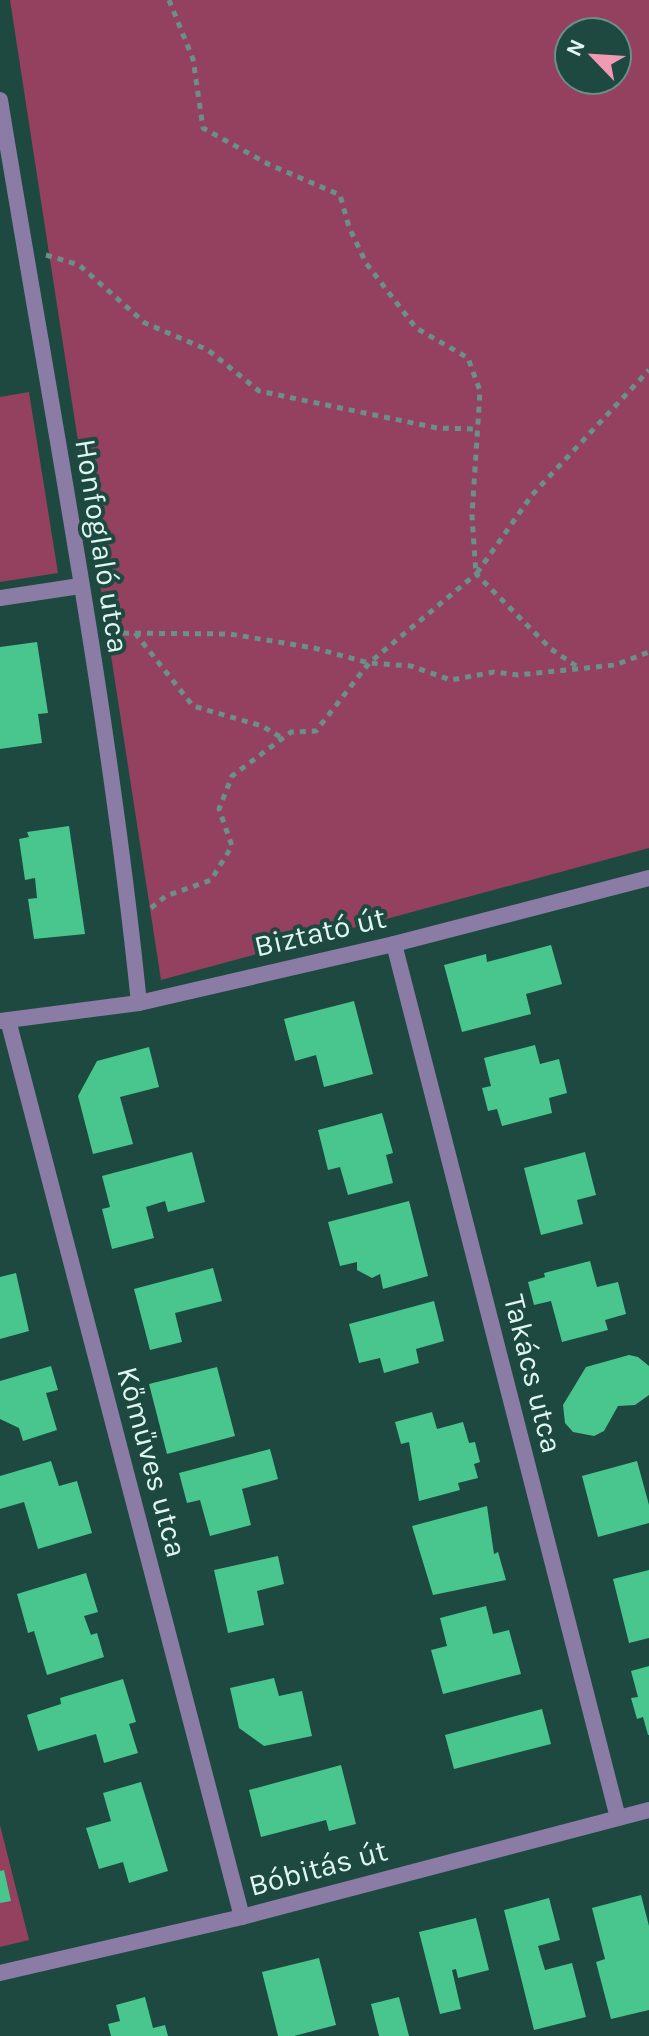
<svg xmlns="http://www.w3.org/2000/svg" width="649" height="2036" viewBox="0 0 649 2036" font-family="Karla,sans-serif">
	<rect width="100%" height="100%" fill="#1d4941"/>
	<g fill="#93415e" fill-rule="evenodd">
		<path d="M10,0h639v848l-488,132zM569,32h48v48h-48z"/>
		<path d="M29,392l29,181 -58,9v-185z"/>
		<path d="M0,1825l29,115 -29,7z"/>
	</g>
	<g fill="#48c68d">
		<path d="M37,642l11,71 -10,1 4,29 -42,6v-102z"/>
		<path d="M69,826l16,108 -51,5 -6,-40 9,-1 -2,-20 -10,2 -6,-41 10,-2 -2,-5z"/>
		<path d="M551,945l11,39 -36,10 5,20 -69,18 -18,-67 42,-11 1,8z"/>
		<path d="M354,1001l19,73 -49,13 -8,-32 -21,6 -11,-42z"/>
		<path d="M535,1045l5,19 19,-5 8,34 -18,5 3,15 -50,13 -5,-17 -9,2 -6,-23 9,-2 -7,-28z"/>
		<path d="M149,1047l10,40 -39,10 13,47 -40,10 -15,-58 19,-35z"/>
		<path d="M382,1113l11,40 -7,2 7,28 -45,12 -8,-28 -12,3 -10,-40z"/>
		<path d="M192,1152l13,50 -37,10 -3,-11 -19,6 8,31 -42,11 -10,-40 8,-2 -8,-31z"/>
		<path d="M585,1152l11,43 -19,5 6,24 -42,11 -17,-67z"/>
		<path d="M409,1201l19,75 -45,13 -3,-15 -8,4 -15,-8v-8l-17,4 -12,-44z"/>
		<path d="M590,1261l7,26 21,-5 8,32 -21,6 3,10 -46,12 -11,-41 -17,4 -6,-23 17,-5 -1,-4z"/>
		<path d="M213,1268l9,33 -47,12 7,29 -32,8 -16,-61z"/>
		<path d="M16,1273l13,58 -29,8v-62z"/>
		<path d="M434,1301l10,40 -28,8 3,14 -35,10 -4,-15 -21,5 -10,-39z"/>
		<path d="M629,1355l9,2 11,9v29l-14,10 -17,1 -14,25 -10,5 -21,-4 -8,-9 -2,-18 23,-38z"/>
		<path d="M51,1366l7,24 -12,3 11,37 -34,11 -4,-13 -19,-9v-38z"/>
		<path d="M217,1367l18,69 -68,18 -18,-70z"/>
		<path d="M432,1412l5,17 26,-7 6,21 6,-1 5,20 -6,2 4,14 -20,5 2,7 -41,11 -10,-59 -8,2 -6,-22z"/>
		<path d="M270,1449l8,30 -36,10 9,36 -41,11 -10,-36 -13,3 -8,-30z"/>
		<path d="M51,1461l8,25 18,-5 15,52 -54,16 -14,-47 -24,7v-33z"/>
		<path d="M637,1461l12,44v18l-51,14 -16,-61z"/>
		<path d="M487,1506l7,48 4,-2 8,28 -73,15 -21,-69z"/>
		<path d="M278,1556l6,28 -27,7 7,34 -36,8 -14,-63z"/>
		<path d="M649,1570v68l-20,5 -16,-64z"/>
		<path d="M86,1573l12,39 -14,4 7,19 6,-2 7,24 -57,18 -13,-44 -6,2 -11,-39z"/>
		<path d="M486,1606l7,28 16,-4 12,44 -78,20 -12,-44 16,-4 -7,-28z"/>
		<path d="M649,1666v69h-1l-5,-18 -6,2 -6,-21 7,-1 -7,-26z"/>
		<path d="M274,1678l5,18 23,-5 10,45 -48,10 -25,-18 -9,-40z"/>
		<path d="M123,1679l13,43 -7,2 9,29 -34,10 -8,-29 -58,17 -11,-36 34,-11 -1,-6z"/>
		<path d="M542,1709l9,35 -97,25 -9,-34z"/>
		<path d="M341,1765l15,59 -27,7 -3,-11 -65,17 -12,-47z"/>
		<path d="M141,1782l27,89 -39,12 -6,-21 -24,7 -13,-41 25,-7 -8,-28z"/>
		<path d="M4,1870l7,31 -11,2v-32z"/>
		<path d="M641,1895l8,31v84l-38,9 -15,-57 9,-3 -13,-51z"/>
		<path d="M549,1898l11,42 -22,6 7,24 27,-7 14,54 -52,13 -30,-120z"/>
		<path d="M476,1918l13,52 -31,8 -2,-9 -4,1 9,39 -21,5 -21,-82z"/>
		<path d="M319,1958l17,67 -42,11h-16l-16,-64z"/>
		<path d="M145,1997l8,31 12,-3 3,11h-57l-3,-12 12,-3 -4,-16z"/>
		<path d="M399,1997l10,39h-30l-8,-32z"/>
	</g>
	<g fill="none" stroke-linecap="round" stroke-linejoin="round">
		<g stroke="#6c8f89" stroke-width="5" stroke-dasharray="6 6" stroke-linecap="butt">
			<path d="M169,0l24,59 10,69 65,36 72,31 9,32 17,36 50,65 52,30 12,33 -8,125 4,58"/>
			<path d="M46,255l33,10 66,58 63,27 51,41 178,37 40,1"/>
			<path d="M477,573l55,-78 117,-125"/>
			<path d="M111,633l119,1 84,14 55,15 42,3 40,14 43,-8 24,3 97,-10 34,-13"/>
			<path d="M135,633l58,73 69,20 20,12"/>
			<path d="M151,908l15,-12 45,-16 21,-34 -13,-37 13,-33 59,-44 25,-1 53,-68 107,-89 75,75 28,19"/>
		</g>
		<g stroke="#8a7ca5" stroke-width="16">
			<path d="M0,100c49,300 108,600 139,903"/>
			<path d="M0,598l80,-12"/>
			<path d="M394,944l224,874"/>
			<path d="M8,1020l234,897"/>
			<path d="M0,1021l139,-18 255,-59 255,-66"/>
			<path d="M0,1973l242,-56 407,-107"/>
		</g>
	</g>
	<g text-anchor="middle" stroke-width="8" stroke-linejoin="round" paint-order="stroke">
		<g font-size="30" fill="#dff6f1" stroke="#1d4941">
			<text transform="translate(102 546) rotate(81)" y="10">Honfoglaló utca</text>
			<text transform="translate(320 932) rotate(-13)" y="10">Biztató út</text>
			<text transform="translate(533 1374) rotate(76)" y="10">Takács utca</text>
			<text transform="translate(152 1462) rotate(75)" y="10">Kőműves utca</text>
			<text transform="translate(318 1868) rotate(-15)" y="10">Bóbitás út</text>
		</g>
	</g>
	<g transform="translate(593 56) rotate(295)"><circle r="38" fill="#1d4941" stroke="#6b8e87" stroke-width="2"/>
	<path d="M0-6L14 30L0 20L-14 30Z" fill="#f09ab4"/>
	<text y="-12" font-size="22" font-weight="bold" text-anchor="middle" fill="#dff6f1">N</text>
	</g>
</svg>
